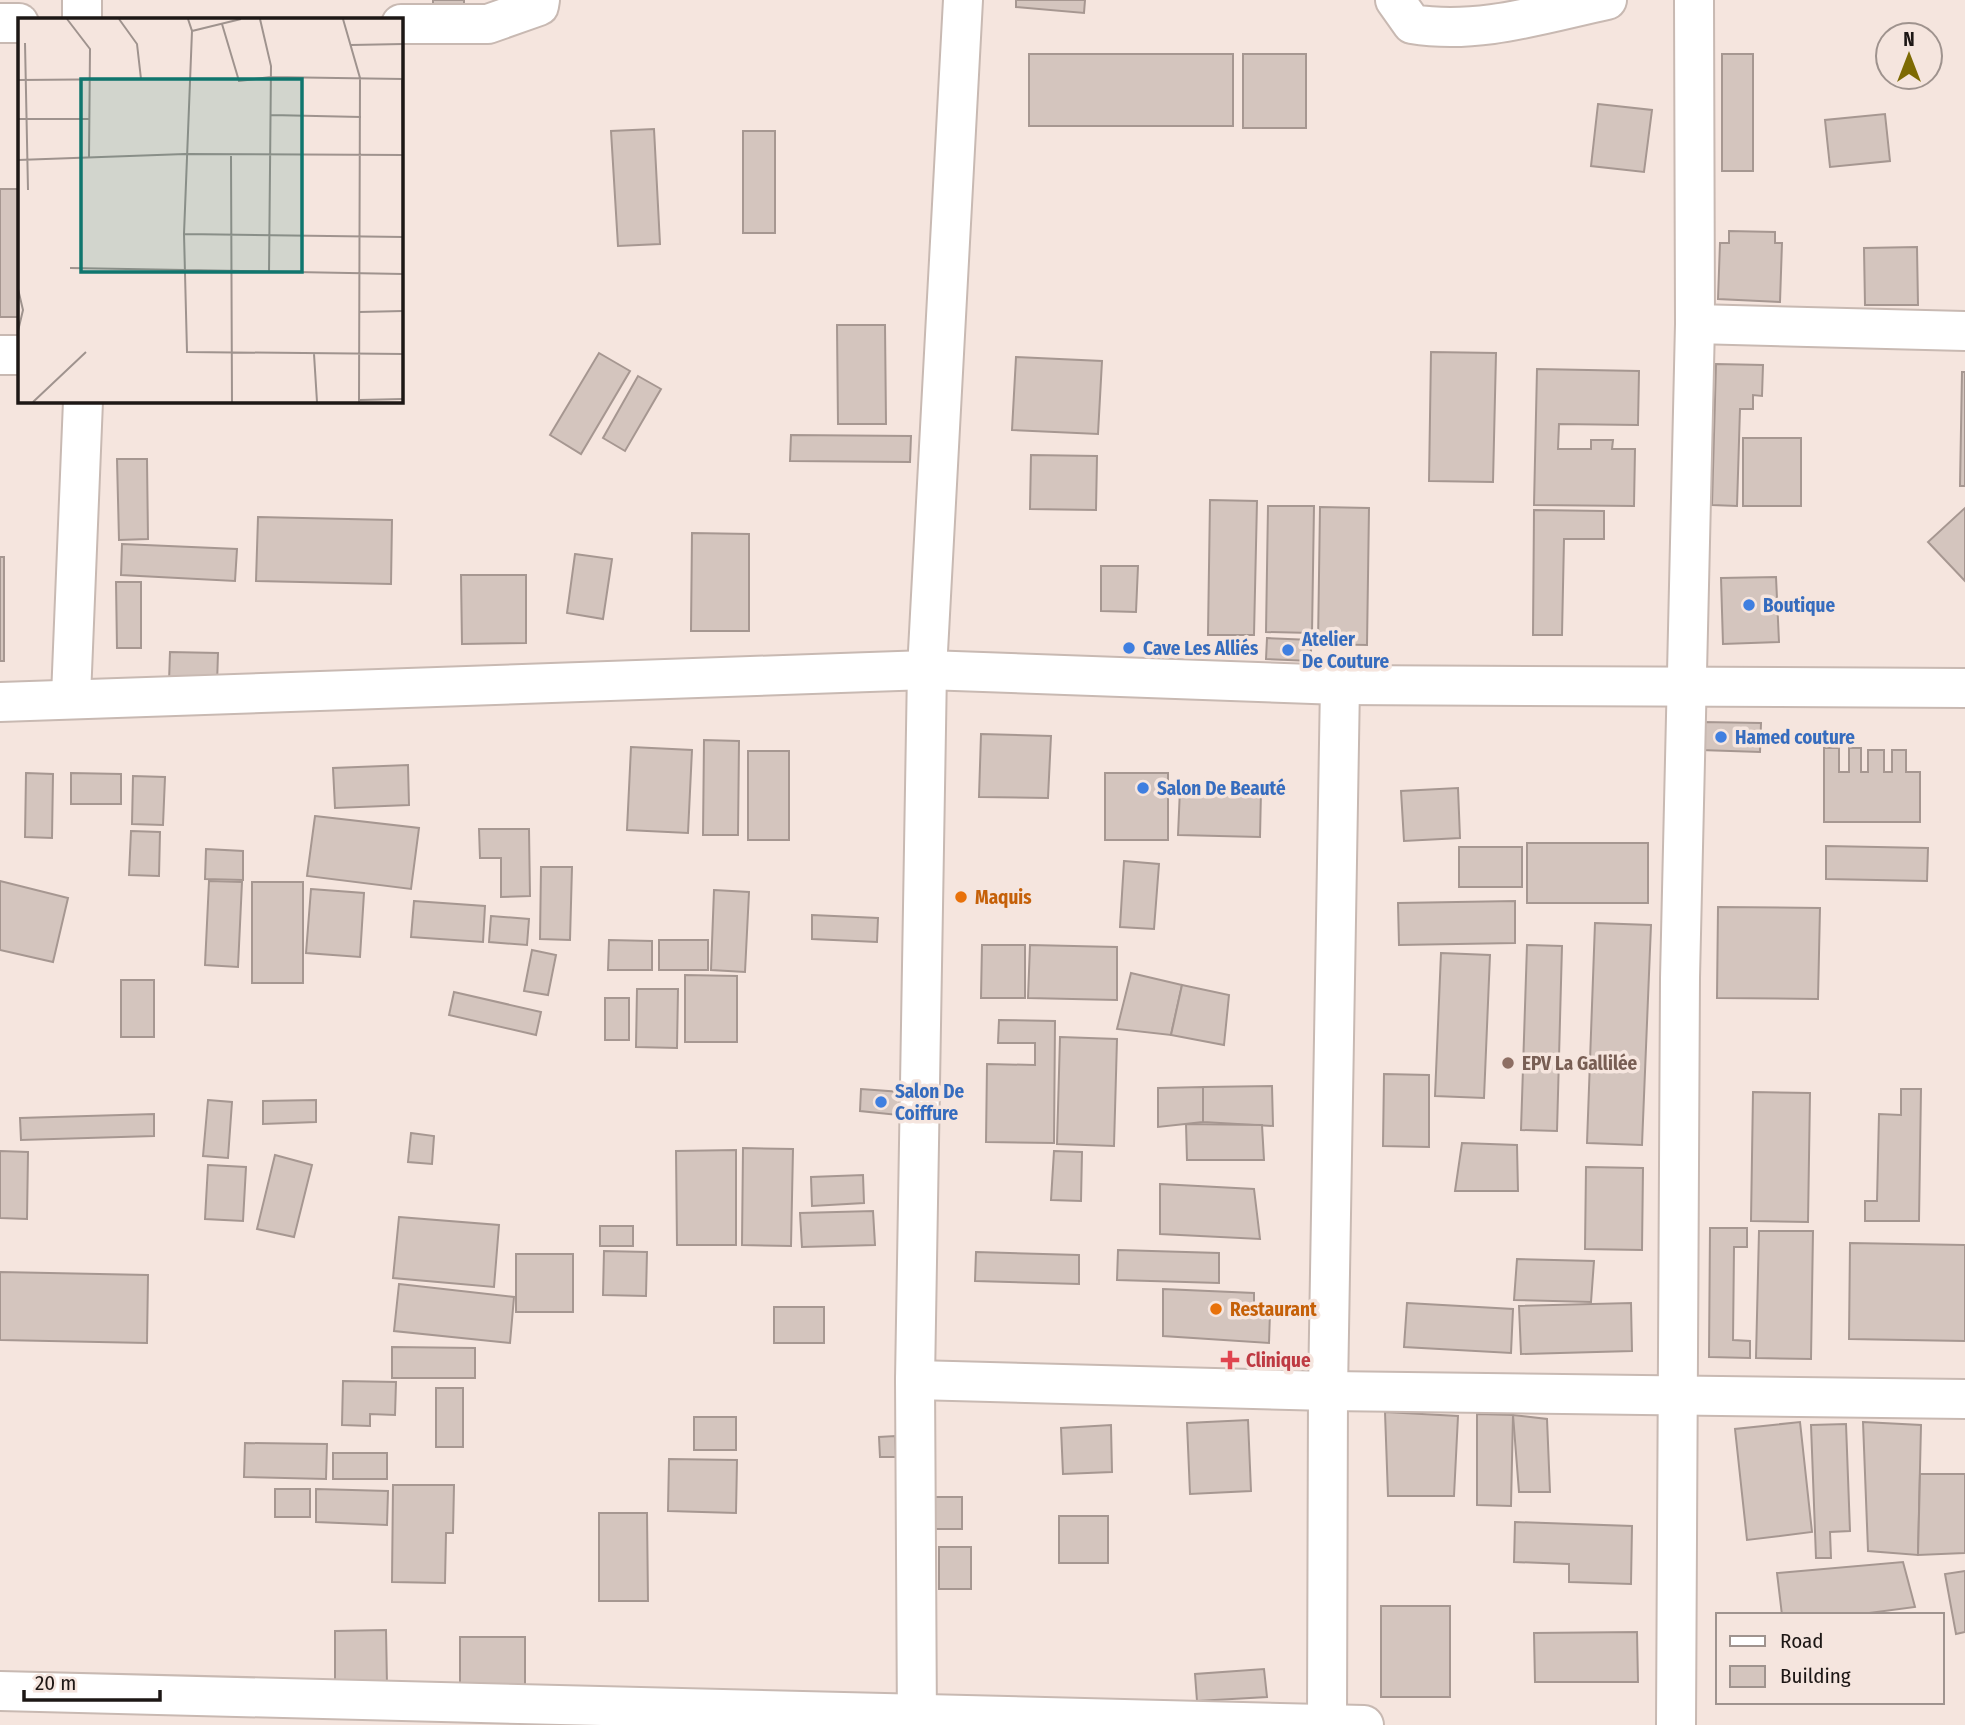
<svg xmlns="http://www.w3.org/2000/svg" width="1965" height="1725" viewBox="0 0 1965 1725" font-family="'Fira Sans Condensed',sans-serif">
	<rect width="100%" height="100%" fill="#f5e5de"/>
	<g fill="#d4c5be" stroke="#a69791" stroke-width="2">
		<path d="M433,0h31v6l-31,1z"/>
		<path d="M1016,0h69l-1,13 -68,-6z"/>
		<rect x="1029" y="54" width="204" height="72"/>
		<rect x="1243" y="54" width="63" height="74"/>
		<rect x="1722" y="54" width="31" height="117"/>
		<path d="M1598,104l54,6 -8,62 -53,-6z"/>
		<path d="M1885,114l5,47 -60,6 -5,-47z"/>
		<path d="M654,129l6,115 -42,2 -7,-115z"/>
		<rect x="743" y="131" width="32" height="102"/>
		<rect x="0" y="189" width="19" height="128"/>
		<path d="M1729,231l46,1v11h7l-2,59 -62,-3 2,-56h9z"/>
		<path d="M1917,247l1,58h-53l-1,-57z"/>
		<path d="M837,325h48l1,99h-48z"/>
		<path d="M1431,352l65,1 -3,129 -64,-1z"/>
		<path d="M599,353l31,18 -49,83 -31,-19z"/>
		<path d="M1016,357l86,4 -4,73 -86,-4z"/>
		<path d="M1716,364l47,1 -1,31 -9,-1v14h-13l-3,97 -25,-1z"/>
		<path d="M1537,369l102,2 -1,54 -79,-1 -1,25h33v-9h22l-1,9h23l-1,57 -100,-1z"/>
		<path d="M1962,372h3v114h-5z"/>
		<path d="M638,376l23,13 -36,62 -22,-13z"/>
		<path d="M791,435l120,1 -1,26 -120,-1z"/>
		<rect x="1743" y="438" width="58" height="68"/>
		<path d="M1031,455l66,1 -1,54 -66,-1z"/>
		<path d="M117,459h30l1,80 -29,1z"/>
		<path d="M1210,500l47,1 -3,134h-46z"/>
		<path d="M1268,506h46l-2,127 -46,-1z"/>
		<path d="M1320,507l49,1 -2,137 -49,-1z"/>
		<path d="M1965,508v73l-37,-39z"/>
		<path d="M1534,510l70,1v28h-40l-2,96h-29z"/>
		<path d="M258,517l134,3 -1,64 -135,-3z"/>
		<path d="M692,533l57,1v97h-58z"/>
		<path d="M122,544l115,5 -2,32 -114,-6z"/>
		<path d="M575,554l37,5 -9,60 -36,-6z"/>
		<rect x="0" y="557" width="4" height="104"/>
		<path d="M1101,566h37l-2,46 -35,-1z"/>
		<path d="M461,575h65v68l-64,1z"/>
		<path d="M1776,577l3,65 -56,2 -2,-66z"/>
		<path d="M116,582h25v66h-24z"/>
		<path d="M1267,638l44,2v21l-45,-2z"/>
		<path d="M170,652l48,1 -1,31 -48,-2z"/>
		<path d="M1702,722l59,1 -1,29 -59,-2z"/>
		<path d="M981,734l70,2 -3,62 -69,-1z"/>
		<path d="M704,740l35,1 -1,94h-35z"/>
		<path d="M631,747l61,3 -4,83 -61,-3z"/>
		<path d="M1824,748h15v24h10v-24h12v24h7v-22h16v22h8v-22h14v22h14v50h-96z"/>
		<rect x="748" y="751" width="41" height="89"/>
		<path d="M408,765l1,40 -74,3 -2,-40z"/>
		<path d="M26,773l27,1 -1,64 -27,-1z"/>
		<path d="M71,773l50,1v30h-50z"/>
		<rect x="1105" y="773" width="63" height="67"/>
		<path d="M133,776l32,1 -2,48 -31,-1z"/>
		<path d="M1458,788l2,50 -56,3 -3,-50z"/>
		<path d="M1180,789l81,2 -1,46 -82,-2z"/>
		<path d="M315,816l104,12 -8,61 -104,-13z"/>
		<path d="M479,829h50l1,67 -29,1v-39h-21z"/>
		<path d="M131,831l29,1 -1,44 -30,-1z"/>
		<rect x="1527" y="843" width="121" height="60"/>
		<path d="M1826,846l102,2 -1,33 -101,-2z"/>
		<rect x="1459" y="847" width="63" height="40"/>
		<path d="M206,849l37,2v29l-38,-1z"/>
		<path d="M1124,861l35,3 -5,65 -34,-2z"/>
		<path d="M541,867h31l-2,73 -30,-1z"/>
		<path d="M0,881l68,17 -15,64 -53,-12z"/>
		<path d="M209,881l33,1 -4,85 -33,-2z"/>
		<rect x="252" y="882" width="51" height="101"/>
		<path d="M311,889l53,4 -4,64 -54,-4z"/>
		<path d="M714,890l35,2 -4,80 -34,-2z"/>
		<path d="M414,901l71,5 -2,36 -72,-5z"/>
		<path d="M1515,901v42l-116,2 -1,-42z"/>
		<path d="M1718,907l102,1 -2,91 -101,-1z"/>
		<path d="M812,915l66,3 -1,24 -65,-3z"/>
		<path d="M491,916l38,3 -2,26 -38,-3z"/>
		<path d="M1595,923l56,2 -9,220 -55,-2z"/>
		<path d="M609,940l43,1v29h-44z"/>
		<rect x="659" y="940" width="49" height="30"/>
		<path d="M982,945h43v53h-44z"/>
		<path d="M1030,945l87,2v53l-89,-2z"/>
		<path d="M1527,945l35,1 -5,185 -36,-1z"/>
		<path d="M532,950l24,5 -8,40 -24,-4z"/>
		<path d="M1441,953l49,2 -6,143 -49,-2z"/>
		<path d="M1131,973l51,12 -11,50 -54,-6z"/>
		<path d="M685,975l52,1v66h-52z"/>
		<rect x="121" y="980" width="33" height="57"/>
		<path d="M1182,985l47,10 -5,50 -53,-10z"/>
		<path d="M637,989h41l-1,59 -41,-1z"/>
		<path d="M454,992l87,20 -5,23 -87,-20z"/>
		<rect x="605" y="998" width="24" height="42"/>
		<path d="M999,1020l56,1 -1,122 -68,-1 1,-78 48,1v-22h-37z"/>
		<path d="M1060,1037l57,2 -3,107 -57,-2z"/>
		<path d="M1384,1074l45,1v72l-46,-1z"/>
		<path d="M1272,1086l1,40 -70,-4v-35z"/>
		<path d="M1203,1087v35l-45,5v-39z"/>
		<path d="M861,1089l40,3 -3,23 -38,-4z"/>
		<path d="M1901,1089h20l-2,132h-54v-20h12l2,-87 22,1z"/>
		<path d="M1753,1092l57,1 -2,129 -57,-1z"/>
		<path d="M208,1100l24,2 -4,56 -25,-2z"/>
		<path d="M316,1100v22l-53,2v-23z"/>
		<path d="M154,1114v22l-133,4 -1,-22z"/>
		<path d="M1186,1124l76,1 2,35h-77z"/>
		<path d="M411,1133l23,3 -2,28 -24,-2z"/>
		<path d="M1462,1143l55,2 1,46h-63z"/>
		<path d="M743,1148l50,1 -2,97 -49,-1z"/>
		<path d="M736,1150v95h-59l-1,-94z"/>
		<path d="M0,1151l28,1 -1,67 -27,-1z"/>
		<path d="M1054,1151l28,1 -1,49 -30,-1z"/>
		<path d="M275,1155l37,10 -18,72 -37,-8z"/>
		<path d="M208,1165l38,2 -3,54 -38,-2z"/>
		<path d="M1586,1167l57,1 -1,82 -57,-1z"/>
		<path d="M863,1175l1,28 -52,3 -1,-29z"/>
		<path d="M1160,1184l94,5 6,50 -100,-5z"/>
		<path d="M873,1211l2,34 -73,2 -2,-34z"/>
		<path d="M399,1217l100,8 -5,62 -101,-9z"/>
		<rect x="600" y="1226" width="33" height="20"/>
		<path d="M1710,1228h37v19h-13l-1,93 17,1v17l-41,-1z"/>
		<path d="M1759,1231h54l-2,128 -55,-1z"/>
		<path d="M1850,1243l115,2v96l-116,-2z"/>
		<path d="M1118,1250l101,3v30l-102,-3z"/>
		<path d="M604,1251l43,1 -1,44 -43,-1z"/>
		<path d="M976,1252l103,3v29l-104,-3z"/>
		<rect x="516" y="1254" width="57" height="58"/>
		<path d="M1517,1259l77,2 -3,41 -77,-2z"/>
		<path d="M0,1272l148,3 -1,68 -147,-3z"/>
		<path d="M399,1284l115,13 -4,46 -116,-12z"/>
		<path d="M1163,1289l91,4v19h16l-1,31 -106,-7z"/>
		<path d="M1407,1303l106,6 -2,44 -107,-6z"/>
		<path d="M1631,1303l1,48 -111,3 -2,-48z"/>
		<rect x="774" y="1307" width="50" height="36"/>
		<path d="M392,1347l83,1v30h-83z"/>
		<path d="M343,1381l53,1 -1,33 -25,-1v12l-28,-1z"/>
		<rect x="436" y="1388" width="27" height="59"/>
		<path d="M1385,1412l73,4 -4,80h-66z"/>
		<path d="M1477,1414l36,1 -2,91 -34,-1z"/>
		<path d="M1513,1415l34,4 3,73h-31z"/>
		<rect x="694" y="1417" width="42" height="33"/>
		<path d="M1248,1420l3,71 -61,3 -3,-71z"/>
		<path d="M1800,1422l12,110 -65,8 -12,-111z"/>
		<path d="M1863,1422l58,3 -3,130 -50,-4z"/>
		<path d="M1846,1424l4,107 -20,1 1,26h-15l-5,-133z"/>
		<path d="M1111,1425l1,47 -49,2 -2,-46z"/>
		<path d="M895,1436l1,21h-16l-1,-20z"/>
		<path d="M245,1443l82,1 -1,35 -82,-2z"/>
		<rect x="333" y="1453" width="54" height="26"/>
		<path d="M669,1459l68,1 -1,53 -68,-2z"/>
		<path d="M1920,1474h45v79l-47,2z"/>
		<path d="M393,1485h61l-1,48h-7l-1,50 -53,-1z"/>
		<rect x="275" y="1489" width="35" height="28"/>
		<path d="M316,1489l72,2 -1,34 -71,-3z"/>
		<rect x="923" y="1497" width="39" height="32"/>
		<path d="M599,1513h48l1,88h-49z"/>
		<rect x="1059" y="1516" width="49" height="47"/>
		<path d="M1515,1522l117,4 -1,58 -62,-2v-18l-55,-2z"/>
		<rect x="939" y="1547" width="32" height="42"/>
		<path d="M1903,1562l12,45 -61,8h-72l-5,-42z"/>
		<path d="M1965,1571v61l-9,2 -11,-60z"/>
		<rect x="1381" y="1606" width="69" height="91"/>
		<path d="M386,1630l1,55 -52,1v-55z"/>
		<path d="M1637,1632l1,50h-103l-1,-49z"/>
		<rect x="460" y="1637" width="65" height="55"/>
		<path d="M1264,1669l3,28 -70,4 -2,-27z"/>
	</g>
	<g fill="none" stroke-linecap="round" stroke-linejoin="round">
		<defs>
			<g id="minor">
				<path d="M82,0v19"/>
				<path d="M1395,0l17,24c66,11 130,-10 195,-24"/>
				<path d="M0,23h19"/>
				<path d="M401,24h87l51,-18 1,-6"/>
				<path d="M1695,324l270,7"/>
				<path d="M0,355h19"/>
				<path d="M71,697l12,-296"/>
				<path d="M0,702l927,-32 413,15 625,3"/>
				<path d="M915,1380l413,11 637,8"/>
				<path d="M0,1691l1364,34"/>
				<path d="M917,1725l-2,-345 12,-710 36,-670"/>
				<path d="M1327,1725l1,-334 12,-706"/>
				<path d="M1676,1725l4,-747 15,-654 -1,-324"/>
			</g>
		</defs>
		<use href="#minor" stroke="#c8b9b2" stroke-width="42"/>
		<use href="#minor" stroke="#fff" stroke-width="38"/>
	</g>
	<g fill="#3f7fe0" stroke="#f5e5de" stroke-width="2.5">
		<circle cx="1749" cy="605" r="7"/>
		<circle cx="1129" cy="648" r="7"/>
		<circle cx="1288" cy="650" r="7"/>
		<circle cx="1721" cy="737" r="7"/>
		<circle cx="1143" cy="788" r="7"/>
		<circle cx="881" cy="1102" r="7"/>
	</g>
	<g fill="#e8710a" stroke="#f5e5de" stroke-width="2.5">
		<circle cx="961" cy="897" r="7"/>
		<circle cx="1216" cy="1309" r="7"/>
	</g>
	<circle fill="#8d6e63" stroke="#f5e5de" stroke-width="2.5" cx="1508" cy="1063" r="7"/>
	<path fill="#e0444e" stroke="#f5e5de" stroke-width="2.5" d="M1226.5 1349.5h7v7h7v7h-7v7h-7v-7h-7v-7h7z"/>
	<g text-anchor="middle" stroke-width="7" stroke-linejoin="round" paint-order="stroke">
		<g font-size="19" font-weight="bold" fill="#366cbe" stroke="#f5e5de" text-anchor="start">
			<text x="1763" y="612">Boutique</text>
			<text x="1302" y="646">Atelier<tspan x="1302" dy="22">De Couture</tspan></text>
			<text x="1143" y="655">Cave Les Alliés</text>
			<text x="1735" y="744">Hamed couture</text>
			<text x="1157" y="795">Salon De Beauté</text>
			<text x="895" y="1098">Salon De<tspan x="895" dy="22">Coiffure</tspan></text>
		</g>
		<g font-size="19" font-weight="bold" fill="#c56008" stroke="#f5e5de" text-anchor="start">
			<text x="975" y="904">Maquis</text>
			<text x="1230" y="1316">Restaurant</text>
		</g>
		<g font-size="19" font-weight="bold" fill="#785e54" stroke="#f5e5de" text-anchor="start">
			<text x="1522" y="1070">EPV La Gallilée</text>
		</g>
		<g font-size="19" font-weight="bold" fill="#be3a42" stroke="#f5e5de" text-anchor="start">
			<text x="1246" y="1367">Clinique</text>
		</g>
	</g>
	<g transform="translate(18 18)">
		<rect width="385" height="385" fill="#f5e5de"/>
		<path fill="none" stroke="#9f938e" stroke-width="2" d="M49,1l23,30 -1,108M170,1l4,12 -8,203 3,118 216,2M242,1l11,47 -2,207M325,1l17,59 -1,324M204,6l17,57 32,-4 132,2M174,13l49,-12M7,25l3,147M333,27l52,-1M384,60l1,77M0,62l123,-1 -4,-35 -18,-25M253,97l90,2M0,101h72M213,138l1,246M0,142l167,-6 218,1M166,216l219,3M52,250l333,6M0,271l5,21 -5,21M341,294l44,-1M296,336l3,48M341,382l44,-1M15,384l53,-50"/>
		<path fill="#0f766e" fill-opacity="0.15" stroke="#0f766e" stroke-width="3.5" d="M63,61h221v193h-221z"/>
		<rect width="385" height="385" fill="none" stroke="#1d1715" stroke-width="3.5"/>
	</g>
	<rect x="1716" y="1613" width="228" height="91" fill="#f5e5de" stroke="#9f938e" stroke-width="2"/>
	<rect x="1730" y="1636" width="35" height="10" fill="#ffffff" stroke="#9f938e" stroke-width="2"/>
	<text x="1780" y="1648" font-size="21" fill="#1d1715">Road</text>
	<rect x="1730" y="1666" width="35" height="21" fill="#d4c5be" stroke="#9f938e" stroke-width="2"/>
	<text x="1780" y="1683" font-size="21" fill="#1d1715">Building</text>
	<g transform="translate(1909 56)"><circle r="33" fill="#f5e5de" stroke="#9f938e" stroke-width="2"/>
	<path d="M0-5L12 26L0 18L-12 26Z" fill="#7d6a03"/>
	<text y="-10" font-size="19" font-weight="bold" text-anchor="middle" fill="#1d1715">N</text>
	</g>
	<path d="M24 1690v10h136v-10" fill="none" stroke="#1d1715" stroke-width="3.5"/>
	<text x="35" y="1690" font-size="21" fill="#1d1715" stroke="#f5e5de" stroke-width="5" paint-order="stroke">20 m</text>
</svg>
